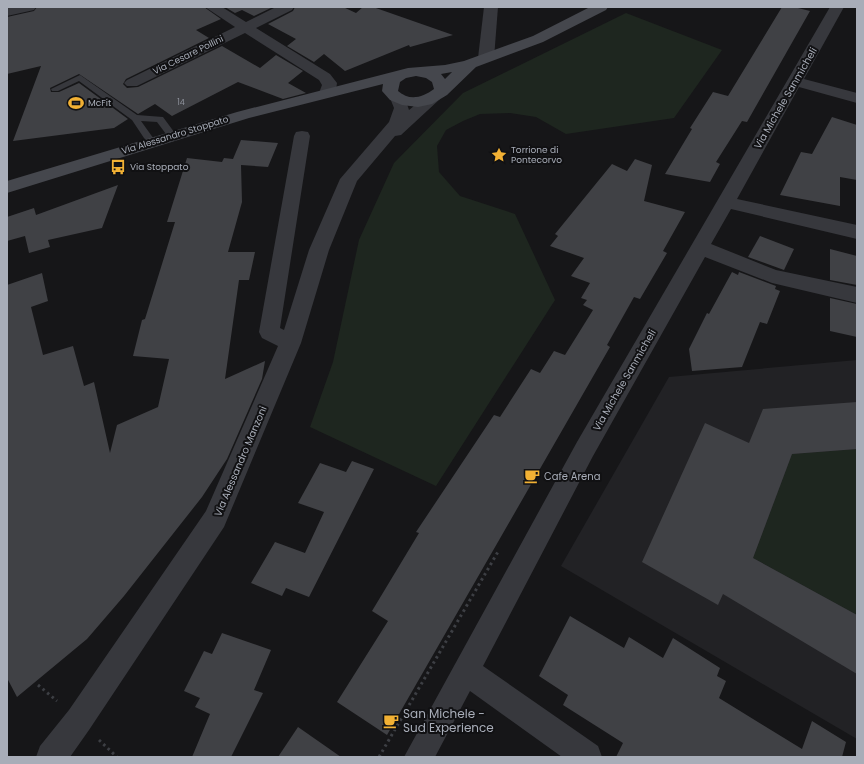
<svg xmlns="http://www.w3.org/2000/svg" width="864" height="764" viewBox="0 0 864 764" font-family="Poppins,sans-serif">
	<rect width="100%" height="100%" fill="#161618"/>
	<path fill="#222225" d="M857,360v379l-296,-173 108,-189z"/>
	<g fill="#1e261f">
		<path d="M626,13l96,37 -48,68 -108,16 -30,-17 -26,-4 -30,1 -17,7 -17,9 -9,16 2,26 21,24 55,18 40,86 -119,186 -126,-59 23,-65 26,-122 35,-77 69,-70z"/>
		<path d="M857,449v166l-104,-57 39,-104z"/>
	</g>
	<g fill="#404145">
		<path d="M37,7h167l17,12 -25,11 13,8 -83,41 -3,5 4,4 11,-1 84,-41 38,22 16,-13 27,16 -15,12 18,10 -23,6 -45,-17 -66,34 -17,-12 -17,10 -59,-40 -29,14 1,4h8l20,-9 49,36 -14,9 -101,13 28,-75 -34,8v-57l27,-6z"/>
		<path d="M225,7h48l-19,9 -12,-6 -7,3z"/>
		<path d="M295,7h48l13,6 7,-6h10l80,28 -43,12 -1,-2 -64,26 -21,-17 -10,8 -27,-16 9,-7 -28,-15 25,-13z"/>
		<path d="M782,7h12l16,4 -63,111 -5,-1 -26,41 4,2 -10,18 -45,-8 27,-45 -2,-1 23,-36 15,4z"/>
		<path d="M832,117l25,8v55l-17,-3v29l-60,-11 21,-43 11,2z"/>
		<path d="M241,140l37,3 -10,24 -27,-2 1,37 -14,50h27l-6,28h-10l-14,99 40,-18 -3,18 -35,80 -25,38 -78,99 -37,43 -70,58 -10,-19v-393l35,-12 6,28 -17,6 12,48 30,-9 11,40 10,-4 16,71 7,-28 41,-18 11,-48 -36,-3 9,-36 3,-1 30,-97h-8l20,-64 35,4 2,-4 9,1z"/>
		<path d="M635,159l17,6 -8,36 41,11 -22,39 4,2 -27,46 -6,-2 -27,48 3,2 -223,388 -50,-33 51,-81 -16,-10 47,-78 -3,-1 78,-117 6,2 31,-48 9,4 14,-22 11,4 28,-45 -10,-5 4,-5 -6,-2 9,-15 -19,-7 13,-18 -34,-12 8,-10 -3,-2 57,-70 15,7z"/>
		<path d="M118,185l-16,43 -54,12 2,7 -21,6 -4,-17 -18,5v-24l27,-9 2,7z"/>
		<path d="M760,236l34,13 -10,21 -36,-13z"/>
		<path d="M830,249l27,7v29l-27,-5z"/>
		<path d="M732,272l6,3 1,-3 37,14 -1,3 5,2 -13,33 -7,-2 -18,45 -50,4 -3,-22 18,-36 2,1z"/>
		<path d="M830,298l27,6v33l-27,-6z"/>
		<path d="M857,402v47l-65,5 -39,104 104,57v59l-134,-80 -5,11 -76,-43 63,-139 44,20 14,-34z"/>
		<path d="M352,461l22,8 -65,128 -23,-9 -4,8 -31,-13 24,-41 30,11 19,-41 -26,-9 22,-40 26,9z"/>
		<path d="M570,616l54,32 5,-11 34,21 10,-20 47,30 -3,8 9,5 -7,17 83,51 10,-28 34,21 -4,15h-226l7,-14 -60,-38 5,-10 -29,-19z"/>
		<path d="M222,633l49,17 -17,40 9,3 -32,64h-39l18,-43 -15,-7 5,-9 -16,-7 20,-40 8,3z"/>
		<path d="M298,727l43,30h-63z"/>
	</g>
	<g fill="none" stroke-linecap="round" stroke-linejoin="round">
		<g stroke="#3d3f44" stroke-width="3" stroke-dasharray="2.5 3.5" stroke-linecap="butt">
			<path d="M38,685l19,16"/>
			<path d="M99,740l18,17"/>
			<path d="M379,757l120,-207"/>
		</g>
		<path fill="#37383d" fill-rule="evenodd" d="M80,75l57,40 26,2 14,19 -5,3 -3,-1 -12,-16 -16,-1 15,21 -5,3 -3,-1 -16,-24 -53,-39 -21,10h-6l-1,-2z"/>
		<g fill="#37383d" fill-rule="evenodd">
			<path d="M36,7l-2,3 -27,6v-8z"/>
			<path d="M205,7h17l24,15 30,-15h18l-2,3 -36,18 74,46 7,9 -1,7 -3,6h-12l-2,-3 3,-8 -3,-5 -74,-47 -108,53h-10l-3,-3 3,-3 108,-53z"/>
			<path d="M484,7h14l-4,51 -3,3h-10l-3,-3z"/>
			<path d="M830,7h14l-40,72 53,14v10l-58,-16 -62,112 120,26v14l-126,-30 -20,35 65,26 81,17v16l-85,-20 -67,-26 -112,199 -110,210 115,80 4,11h-40l-92,-66 -35,66h-31l173,-315z"/>
			<path d="M398,93l6,2 5,15c9,-7 16,-17 29,-14l2,3 -39,36 -6,1 -38,45 -28,69 -28,93 -77,184 -135,203 -19,27h-34l4,-11 29,-36 137,-199 72,-165 -16,-8 -3,-6 35,-196 2,-4 6,-1 6,1 2,4 -30,192 4,2 25,-80 31,-71 49,-57 5,-14 -4,-10 2,-3z"/>
		</g>
		<path fill="#45474d" fill-rule="evenodd" d="M590,7h18l-2,3 -63,32 -67,25 -29,28 -15,9 -14,3 -16,-2 -12,-5 -8,-9 1,-7 -134,34 -242,75v-12l230,-69 171,-44 37,-3 19,-4 69,-25zM452,72l-7,7 -4,-5zM416,76l10,2 6,4 2,7c-12,9 -25,12 -36,2l2,-9 6,-4z"/>
	</g>
	<defs>
		<symbol id="stadium-bare" viewBox="-9 -9 18 18"><path d="M0-5a6.5 5 0 1 0 0 10a6.5 5 0 1 0 0-10ZM-3.5-1.8h7v3.6h-7Z" fill="#f2b134" stroke="#111113" stroke-width="2.5" paint-order="stroke"/></symbol>
		<symbol id="sight-bare" viewBox="-9 -9 18 18"><path d="M0-6L1.8-2.2L6-1.7L2.9 1.2L3.7 5.4L0 3.3L-3.7 5.4L-2.9 1.2L-6-1.7L-1.8-2.2Z" fill="#f2b134" stroke="#111113" stroke-width="2.5" paint-order="stroke"/></symbol>
		<symbol id="bus-bare" viewBox="-9 -9 18 18"><path d="M-5-6H5V4H4V6H2V4H-2V6H-4V4H-5ZM-3.5-4V0h7V-4ZM-3.5 1.2v1.5H-2V1.2ZM2 1.2v1.5H3.5V1.2Z" fill="#f2b134" stroke="#111113" stroke-width="2.5" paint-order="stroke"/></symbol>
		<symbol id="cafe-bare" viewBox="-9 -9 18 18"><path d="M-5.5-4.5H6V0H3Q3 3.5 0 3.5H-2.5Q-5.5 3.5-5.5 0ZM3-3.2v2h1.7v-2ZM-6 4.5H4V6H-6Z" fill="#f2b134" stroke="#111113" stroke-width="2.5" paint-order="stroke"/></symbol>
	</defs>
	<g fill-rule="evenodd">
		<use href="#stadium-bare" x="65" y="92" width="22" height="22"/>
		<use href="#sight-bare" x="488" y="144" width="22" height="22"/>
		<use href="#bus-bare" x="107" y="156" width="22" height="22"/>
		<use href="#cafe-bare" x="521" y="465" width="22" height="22"/>
		<use href="#cafe-bare" x="380" y="710" width="22" height="22"/>
	</g>
	<g text-anchor="middle" stroke-width="4" stroke-linejoin="round" paint-order="stroke">
		<g font-size="8" fill="#8e929b">
			<text x="181" y="105">14</text>
		</g>
		<g font-size="9" fill="#a8adb8" stroke="#111113">
			<text transform="translate(188 55) rotate(-26)" y="3">Via Cesare Pollini</text>
			<text transform="translate(175 135) rotate(-17)" y="3">Via Alessandro Stoppato</text>
		</g>
		<g font-size="9" fill="#a8adb8" stroke="#111113" text-anchor="start">
			<text x="88" y="106">McFit</text>
			<text x="511" y="153">Torrione di<tspan x="511" dy="10">Pontecorvo</tspan></text>
			<text x="130" y="170">Via Stoppato</text>
		</g>
		<g font-size="10" fill="#a8adb8" stroke="#111113">
			<text transform="translate(785 98) rotate(-60)" y="4">Via Michele Sanmicheli</text>
			<text transform="translate(624 380) rotate(-60)" y="4">Via Michele Sanmicheli</text>
			<text transform="translate(240 461) rotate(-67)" y="4">Via Alessandro Manzoni</text>
		</g>
		<g font-size="10" fill="#a8adb8" stroke="#111113" text-anchor="start">
			<text x="544" y="480">Cafe Arena</text>
		</g>
		<g font-size="12" fill="#a8adb8" stroke="#111113" text-anchor="start">
			<text x="403" y="718">San Michele -<tspan x="403" dy="14">Sud Experience</tspan></text>
		</g>
	</g>
	<rect width="864" height="764" fill="none" stroke="#a8adb8" stroke-width="16"/>
</svg>
